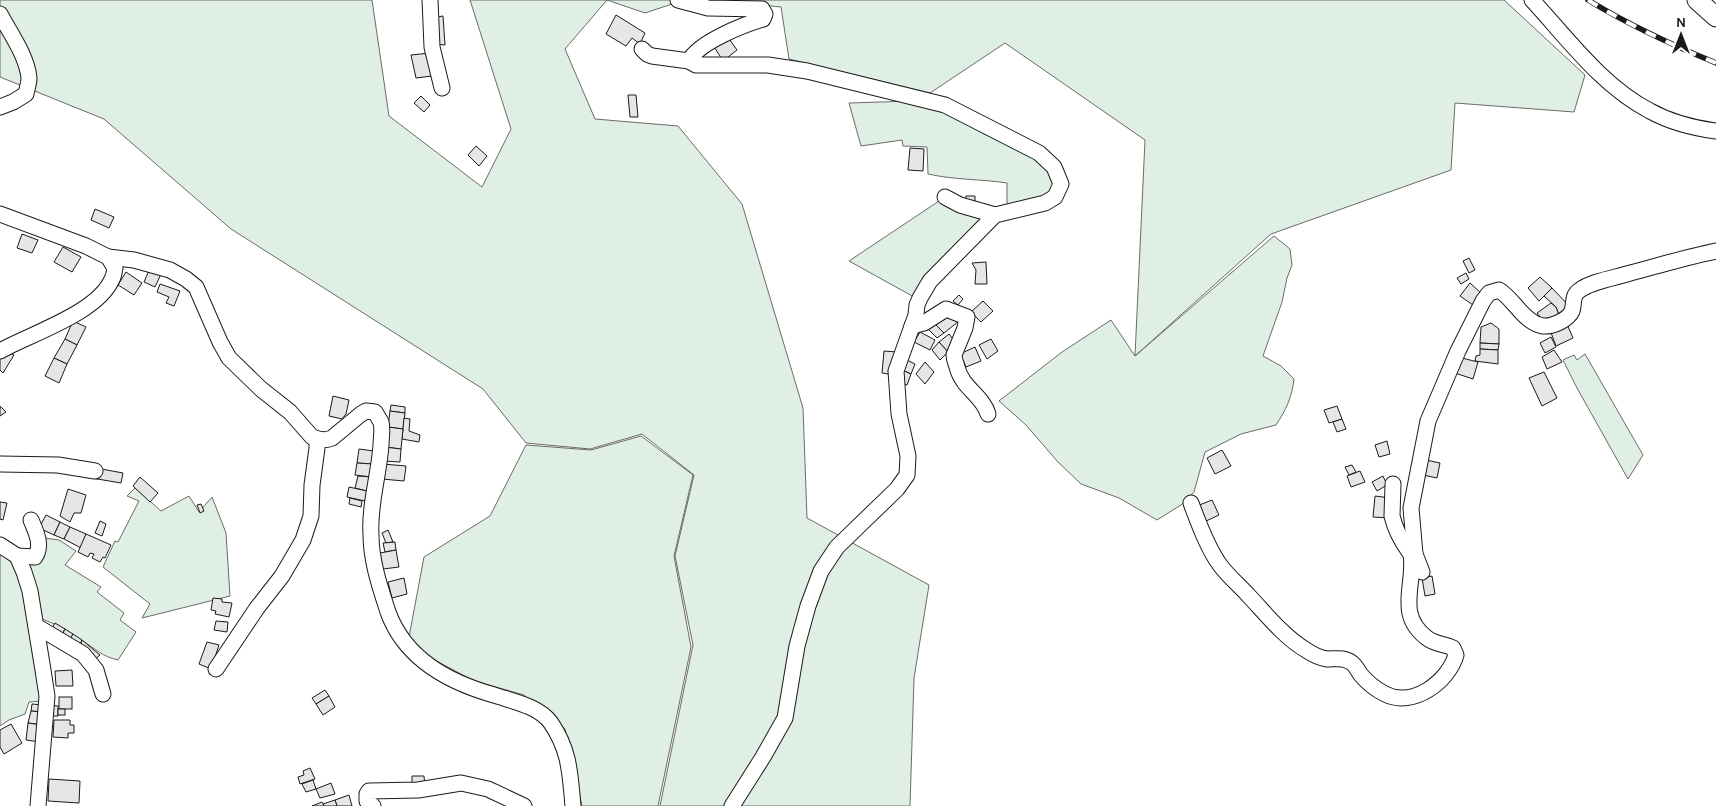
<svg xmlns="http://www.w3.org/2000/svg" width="1716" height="806" viewBox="0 0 1716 806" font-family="Karla,sans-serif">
	<rect width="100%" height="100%" fill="#fff"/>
	<g fill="#e0efe3" stroke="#6a6a6a">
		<path d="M0,0h372l17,116 93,71 29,-58 -41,-129h137l-42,49 30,70 83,7 64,78 61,204 4,110 122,67 -15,93 -4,128h-250l33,-161 -18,-89 19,-81 -52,-41 -52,15 -64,-6 -43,-54 -252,-160 -127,-110 -104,-42z"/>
		<path d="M607,0h77l-39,13z"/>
		<path d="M711,0h793l81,75 -11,37 -119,-9 -4,67 -180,64 -136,122 139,-120 16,13 2,16 -5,13 -5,24 -19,54 18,10 13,13c-2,18 -8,31 -18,46l-35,9 -36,18 -11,40 -13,13 -24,15 -38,-22 -38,-14 -24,-23 -31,-36 -27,-24 63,-49 49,-32 24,36 10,-216 -140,-97 -75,50 -141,-34 -8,-52z"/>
		<path d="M912,101l29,8 23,11 20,14 40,17 24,18 7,17 -11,12 -37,10v-25c-26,-4 -52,-3 -79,-9l-1,-27 -24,-1 -1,-6 -41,6 -12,-43z"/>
		<path d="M942,199l45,17 -73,81 -65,-36z"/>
		<path d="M1585,354l58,101 -15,24 -51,-91 -14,-28 11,-5 3,5z"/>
		<path d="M641,436l52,39 -19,81 17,91 -33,159h-76l-17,-77 -41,-34 -50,-14 -45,-24 -20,-20 15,-80 66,-41 36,-71 65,5z"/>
		<path d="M135,488l26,23 28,-15 10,16 13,-15 14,36 4,63 -88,22 8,-14 -47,-37 12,-26 3,1 21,-41 -12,-5z"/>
		<path d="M44,538l15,2 17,11 -11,14 36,22 -4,5 27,21 -4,7 16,12 -18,28c-17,-4 -21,-10 -35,-19 -14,-9 -27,-17 -43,-23l-18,-59z"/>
		<path d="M0,548l7,2 16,37 19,114 -13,1 -4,12 -16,6 -9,6z"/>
	</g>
	<g fill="#e6e6e6" stroke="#1a1a1a">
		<path d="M616,15l29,18 -5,11 -8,-6 -6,8 -20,-12z"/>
		<path d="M443,16l2,29 -13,-1 -1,-26z"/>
		<path d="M727,36l10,14 -14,11 -10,-16z"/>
		<path d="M430,53l2,23 -16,2 -5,-23z"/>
		<path d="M628,95h8l2,22h-8z"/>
		<path d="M421,96l9,9 -6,7 -10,-9z"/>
		<path d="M476,146l11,10 -8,10 -11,-11z"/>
		<path d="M910,148l14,1 -1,22 -15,-1z"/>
		<path d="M966,196h9v8l-10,-1z"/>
		<path d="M95,209l19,8 -5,11 -18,-8z"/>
		<path d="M22,234l16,6 -6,13 -15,-5z"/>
		<path d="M63,247l18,10 -9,15 -18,-10z"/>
		<path d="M1469,258l6,12 -6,3 -6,-12z"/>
		<path d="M986,262l1,22h-12l1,-14 -4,-7z"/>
		<path d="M150,268l12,4 -7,15 -11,-5z"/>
		<path d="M126,272l16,11 -8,12 -16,-10z"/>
		<path d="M1466,273l3,6 -8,5 -4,-6z"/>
		<path d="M1540,277l12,11 -13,13 -11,-13z"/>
		<path d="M1470,283l12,11 -9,11 -13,-9z"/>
		<path d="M160,284l20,7 -6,15 -8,-3 3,-6 -12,-5z"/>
		<path d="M1552,288l19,20 -11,10 -4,-11 -12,-11z"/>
		<path d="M959,295l4,4 -5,6 -5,-4z"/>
		<path d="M983,301l10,10 -12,11 -10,-10z"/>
		<path d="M1551,303l5,4 4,11 -17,3 -6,-8z"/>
		<path d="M948,311l11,10 -15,12 -11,-11z"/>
		<path d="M73,321l13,6 -9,18 -12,-6z"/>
		<path d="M933,322l11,11 -7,5 -9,-9z"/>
		<path d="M1566,322l7,16 -17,8 -6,-16z"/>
		<path d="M1491,323l8,6v15l-19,-1 1,-16z"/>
		<path d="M920,332l15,8 -5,10 -16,-8z"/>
		<path d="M949,334l8,10 -9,8 -9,-10z"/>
		<path d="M1551,337l5,10 -11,6 -5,-10z"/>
		<path d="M65,339l12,6 -10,19 -13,-6z"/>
		<path d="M991,339l7,12 -11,8 -8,-14z"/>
		<path d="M939,342l9,10 -8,8 -8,-10z"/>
		<path d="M1480,343l19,1 -1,6 -18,-1z"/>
		<path d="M975,347l6,14 -15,6 -6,-13z"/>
		<path d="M1480,349l18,1v14l-23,-3 1,-5 4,-1z"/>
		<path d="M1554,350l8,12 -15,7 -5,-12z"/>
		<path d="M6,351l8,4 -11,18 -3,-3v-14z"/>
		<path d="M884,351l13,1 -3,23 -12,-2z"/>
		<path d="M1458,357l20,5 -5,17 -21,-7z"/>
		<path d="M54,358l13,6 -8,19 -14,-7z"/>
		<path d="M905,359l10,5 -4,10 -11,-5z"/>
		<path d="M925,362l9,10 -9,12 -9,-10z"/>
		<path d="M900,369l11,5 -4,11 -9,-2z"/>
		<path d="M1544,372l13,26 -15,8 -13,-28z"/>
		<path d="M333,396l16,4 -3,14 -4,5 -13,-3z"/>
		<path d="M391,405l14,2v6l-15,-2z"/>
		<path d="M0,406l6,6 -6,4z"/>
		<path d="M1337,406l5,13 -13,4 -5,-13z"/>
		<path d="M390,411l15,2 -2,16 -15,-2z"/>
		<path d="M404,418l6,1 -1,12 11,4 -1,7 -17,-3z"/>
		<path d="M1342,419l4,10 -9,3 -4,-10z"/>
		<path d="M388,427l15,2 -2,20 -16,-2z"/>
		<path d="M1387,441l3,13 -11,3 -4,-12z"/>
		<path d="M385,447l16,2 -1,13 -16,-1z"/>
		<path d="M359,449l15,2 -1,13 -16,-1z"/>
		<path d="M1222,450l9,16 -16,8 -8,-16z"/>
		<path d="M1426,460l14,3 -3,15 -14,-3z"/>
		<path d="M64,462l59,11 -2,10 -59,-10z"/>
		<path d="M357,463l16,1 -2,13 -16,-2z"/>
		<path d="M383,464l23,2 -2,15 -22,-2z"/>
		<path d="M1352,465l4,7 -7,3 -4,-8z"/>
		<path d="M1360,471l5,11 -14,5 -4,-11z"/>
		<path d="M358,476l13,1 -4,14 -12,-3z"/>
		<path d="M1383,476l4,9 -10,6 -5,-9z"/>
		<path d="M140,477l18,16 -8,9 -17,-16z"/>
		<path d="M349,487l18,4 -2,10 -18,-4z"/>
		<path d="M68,489l18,6 -5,18h-7l-4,9 -10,-6z"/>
		<path d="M1375,496l16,2 -2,20 -16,-1z"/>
		<path d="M350,498l12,3 -1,6 -12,-3z"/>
		<path d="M1212,500l7,15 -15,7 -7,-16z"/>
		<path d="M0,502l7,1 -4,17 -3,-1z"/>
		<path d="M201,504l3,7 -4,2 -3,-8z"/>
		<path d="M46,515l14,7 -6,13 -15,-7z"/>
		<path d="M100,521l6,3 -4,12 -7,-3z"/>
		<path d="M60,522l10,5 -6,12 -10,-4z"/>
		<path d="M70,527l16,7 -5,14 -17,-9z"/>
		<path d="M388,530l5,12 -7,1 -4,-10z"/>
		<path d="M86,534l25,11 -6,13 -2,-1 -3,5 -8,-4 2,-4 -4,-1 -2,4 -10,-5z"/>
		<path d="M395,542l1,8 -11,2 -2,-9z"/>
		<path d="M396,550l3,17 -16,2 -3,-16z"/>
		<path d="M1432,576l3,18 -10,2 -3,-18z"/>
		<path d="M404,578l3,16 -15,4 -4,-16z"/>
		<path d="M213,598l9,1v3l10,1 -3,14 -14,-3 1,-3 -5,-1z"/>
		<path d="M216,621l12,1 -1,10 -13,-2z"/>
		<path d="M55,623l10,6 -4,7 -10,-6z"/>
		<path d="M65,629l8,5 -5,9 -8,-4z"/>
		<path d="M73,634l9,6 -4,9 -10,-6z"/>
		<path d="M82,640l18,15 -6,5 -14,-13z"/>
		<path d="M207,642l12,3 -8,24 -12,-5z"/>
		<path d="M72,670l1,16h-17l-1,-15z"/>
		<path d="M325,690l4,6 -13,8 -4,-6z"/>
		<path d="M329,696l6,11 -12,8 -7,-11z"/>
		<rect x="59" y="697" width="13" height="12"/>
		<path d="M32,704l12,1 -1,7 -12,-1z"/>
		<path d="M49,705l9,1v10h-9z"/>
		<rect x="58" y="709" width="7" height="6"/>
		<path d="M31,711l12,1 -1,13 -14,-2z"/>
		<path d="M54,720h16v5h4v8h-6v5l-15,-1z"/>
		<path d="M28,723l14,2 -2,17 -14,-2z"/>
		<path d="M11,724l11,19 -18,11 -4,-7v-17z"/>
		<path d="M310,768l5,11 -15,5 -2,-7 6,-2 -1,-4z"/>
		<path d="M412,776h12l1,10h-13z"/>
		<path d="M49,779l31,2 -1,22 -31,-2z"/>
		<path d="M313,780l3,9 -10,3 -4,-8z"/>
		<path d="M331,783l4,11 -15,4 -4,-9z"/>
		<path d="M349,795l3,11h-15l-2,-6z"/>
		<path d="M335,800l2,6h-13l-1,-2z"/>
		<path d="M322,802l2,4h-12z"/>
	</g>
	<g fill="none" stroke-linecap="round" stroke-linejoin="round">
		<defs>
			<g id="minor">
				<path d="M430,0l2,47 10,41"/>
				<path d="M678,0l30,8 54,1 3,5 -2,5c-20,6 -64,23 -74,42l7,4h72l39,6 138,34 94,48 15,14 7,17 -6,13 -10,6 -50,12 -65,66 -10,17 -3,7 -1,10 -20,56 3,43 9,42 -1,19 -10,14 -60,58 -16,24 -13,35 -11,40 -12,72 -22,39 -31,49"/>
				<path d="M1532,0c36,39 70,86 118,111 20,11 43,17 66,20"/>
				<path d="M0,14c10,19 27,42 29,64 0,5 -2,11 -3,16l-13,8 -13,5"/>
				<path d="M642,49l5,5 5,2 37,5"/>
				<path d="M945,197l15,8 35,10"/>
				<path d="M0,214l86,32 22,11 7,11c-1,4 -1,8 -3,11 -14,34 -82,55 -112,72"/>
				<path d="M108,257l26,3 36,10 16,9 10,8 24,55 9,16 32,31 29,23 22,25c7,3 13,4 20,1l29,-24 5,-3 9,1c2,3 4,7 6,10 2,7 0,16 0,23 -2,30 -12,60 -10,90 0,26 9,52 17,77 17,47 60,70 106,83 18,6 45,11 57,28 19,28 19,51 22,83"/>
				<path d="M912,326l12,-3 22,-14 21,8 -2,11 -11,27c0,5 2,8 3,12 5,21 26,29 31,47"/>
				<path d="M0,464l58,1 37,6"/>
				<path d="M1393,484l-1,32c3,13 10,26 18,37l5,1"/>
				<path d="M1191,503c7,19 17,46 29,62 8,11 19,20 28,30 18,19 36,42 58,55 6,4 13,8 21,9 9,0 17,-2 25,4 4,3 6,8 9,12 6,7 16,15 24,19 28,14 63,-12 71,-39l-3,-7c-8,-4 -19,-4 -26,-10 -32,-24 -11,-54 -16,-84"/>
				<path d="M0,545l17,11 7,16 6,19 13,79 4,26 -9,110"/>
				<path d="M17,556l18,1c8,-12 1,-25 -4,-37"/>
				<path d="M1422,572l-7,-18 -4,-46 17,-87 30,-70 25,-50 6,-8 10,-3c15,9 25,33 44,36 9,1 25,-6 29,-15 3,-8 -1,-15 8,-21 10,-8 33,-12 47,-16 30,-8 59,-17 89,-23"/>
				<path d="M36,626l47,28 13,16 7,24"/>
				<path d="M216,669l41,-61 25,-32 21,-36 8,-24 1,-31 5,-37v-9"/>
				<path d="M373,806l-6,-5v-7l2,-3 49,-1 43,-7 27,6 36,17"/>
			</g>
			<path id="major" d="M1697,0l19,17"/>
		</defs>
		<use href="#minor" stroke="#1a1a1a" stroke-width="17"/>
		<use href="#major" stroke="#1a1a1a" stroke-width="21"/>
		<use href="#minor" stroke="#fff" stroke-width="15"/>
		<use href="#major" stroke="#fff" stroke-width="19"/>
		<defs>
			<path id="rail" d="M1588,0c41,25 84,45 128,63"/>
		</defs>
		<use href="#rail" stroke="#1a1a1a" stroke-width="5.5"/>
		<use href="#rail" stroke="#fff" stroke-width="4" stroke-dasharray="11" stroke-linecap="butt"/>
	</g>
	<g transform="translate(1681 35)" stroke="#ffffff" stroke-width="4" paint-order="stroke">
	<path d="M0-4L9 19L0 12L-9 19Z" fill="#1a1a1a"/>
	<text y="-8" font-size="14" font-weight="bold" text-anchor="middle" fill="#1a1a1a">N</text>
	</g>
</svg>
